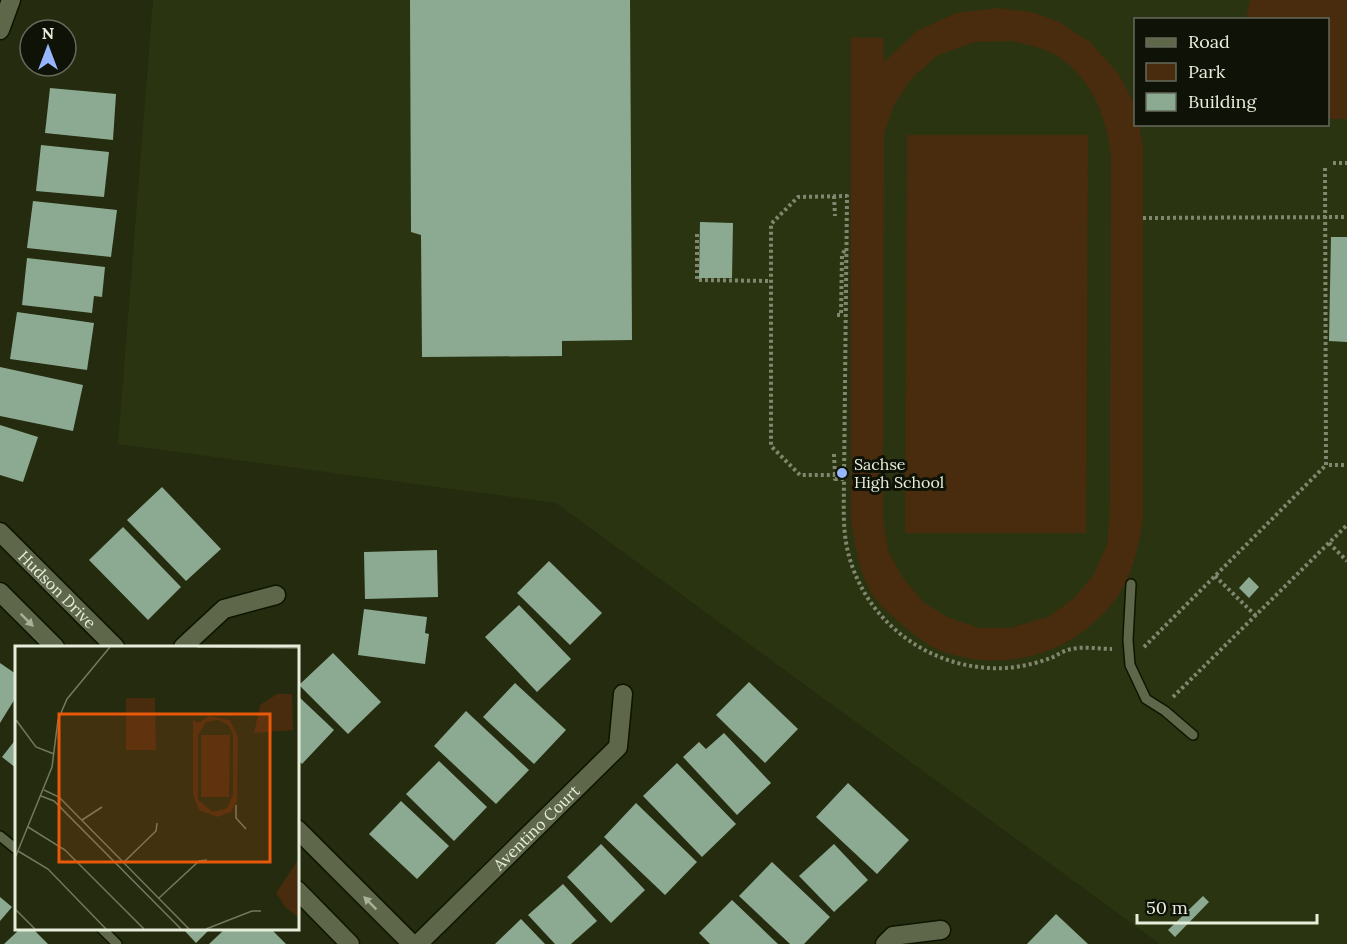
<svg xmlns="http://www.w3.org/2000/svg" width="1347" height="944" viewBox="0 0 1347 944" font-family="Lora,serif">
	<rect width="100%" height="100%" fill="#242b0f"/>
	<path fill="#2b3410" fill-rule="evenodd" d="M153,0h1194v944h-187l-604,-441 -438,-59zM1136,20h192v104h-192z"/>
	<g fill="#482c0d" fill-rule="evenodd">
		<path d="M1250,0h97v119h-19v-99l-82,-1z"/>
		<path d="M998,8l33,4 26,9 33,21 28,31 17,32 1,19 3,1 4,22v373c-5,28 -11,58 -29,81 -39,51 -105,72 -167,52 -16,-4 -30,-16 -42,-26 -13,-10 -27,-22 -35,-37 -12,-21 -15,-47 -19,-70v-483l32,1 1,24 33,-31 39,-18zM1014,41c12,4 26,6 36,11 39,21 55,59 61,101l-1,358 -3,34 -14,31 -20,23 -25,18 -38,11h-30l-31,-10 -26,-16 -20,-24 -15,-27 -5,-34 1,-383 10,-29 16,-25 28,-25 37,-13z"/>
		<path d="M907,135h181l-2,398h-181z"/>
	</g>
	<g fill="#8caa92">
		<path d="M410,0h220l2,340 -70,1v15l-140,1 -1,-122 -10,-3z"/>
		<path d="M50,88l66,6 -3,46 -68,-7z"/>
		<path d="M41,145l68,7 -5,45 -68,-6z"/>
		<path d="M33,201l84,9 -6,47 -84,-9z"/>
		<path d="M700,222l33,1 -1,55h-33z"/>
		<path d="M1331,237h16v105l-18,-1z"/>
		<path d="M27,258l78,9 -3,30 -8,-1 -2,17 -70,-8z"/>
		<path d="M17,312l77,11 -7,47 -77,-11z"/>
		<path d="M0,367l83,18 -10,46 -73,-15z"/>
		<path d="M0,425l38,12 -15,45 -23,-7z"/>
		<path d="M162,487l59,62 -35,32 -59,-61z"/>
		<path d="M123,527l58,60 -33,33 -59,-60z"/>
		<path d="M437,550l1,47 -73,2 -1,-47z"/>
		<path d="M549,561l53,52 -32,32 -53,-52z"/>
		<path d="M1249,577l10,10 -10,11 -10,-10z"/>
		<path d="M519,605l52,54 -34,33 -52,-55z"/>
		<path d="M364,609l63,8 -2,16 4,1 -4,30 -67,-9z"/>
		<path d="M333,653l48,49 -33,32 -49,-49z"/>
		<path d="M0,663l16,11v23l-16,26z"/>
		<path d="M749,682l49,47 -33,34 -49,-48z"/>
		<path d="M515,683l51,47 -32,34 -51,-47z"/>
		<path d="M297,695l37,35 -32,34 -5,-5z"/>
		<path d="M466,711l63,59 -33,34 -62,-58z"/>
		<path d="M724,733l47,50 -34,32 -54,-58 16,-15 7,7z"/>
		<path d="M16,739v29l-14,-11z"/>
		<path d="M439,761l48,46 -33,34 -48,-47z"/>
		<path d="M677,763l59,61 -34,33 -59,-61z"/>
		<path d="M848,783l61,57 -32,34 -61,-57z"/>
		<path d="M401,801l48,45 -32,33 -48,-45z"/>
		<path d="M636,803l61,59 -32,33 -61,-58z"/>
		<path d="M601,844l44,46 -34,33 -44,-46z"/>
		<path d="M834,844l34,36 -34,32 -35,-36z"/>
		<path d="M772,862l58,55 -26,27h-14l-51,-48z"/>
		<path d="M563,884l34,37 -26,23h-16l-27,-29z"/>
		<path d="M1203,896l6,6 -34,35 -7,-7z"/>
		<path d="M0,897l12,10 -12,14z"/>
		<path d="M732,900l46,44h-68l-11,-11z"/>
		<path d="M1056,914l32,30h-61z"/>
		<path d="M521,919l24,25h-50z"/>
		<path d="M21,928h11l16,16h-44z"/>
		<path d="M185,928h26l-15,15 -13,-14z"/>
		<path d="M226,928h44l16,16h-77z"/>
	</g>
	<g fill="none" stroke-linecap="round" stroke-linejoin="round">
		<defs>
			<g id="lane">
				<path d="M1131,584l-3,56 2,25 16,34 19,12 28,24"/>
				<path d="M0,836l16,13"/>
				<path d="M101,928l16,16"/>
			</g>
			<g id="street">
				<path d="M183,647l41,-38 52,-14"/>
				<path id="s1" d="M418,944l200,-197 5,-53"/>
				<path d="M885,944l8,-8 48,-6"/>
			</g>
			<g id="secondary">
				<path d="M0,30l11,-30"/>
				<path id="s2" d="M0,532l115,115"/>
				<path d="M0,592l55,55"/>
				<path d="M297,829l115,115"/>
				<path d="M297,890l53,54"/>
			</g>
		</defs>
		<use href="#lane" stroke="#0d1400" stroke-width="12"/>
		<use href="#street" stroke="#0d1400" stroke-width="21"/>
		<use href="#secondary" stroke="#0d1400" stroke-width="21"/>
		<g stroke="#80876f" stroke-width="4" stroke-dasharray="3 3" stroke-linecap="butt">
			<path d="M1333,163h14"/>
			<path d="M1325,168l1,297h21"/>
			<path d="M834,196l1,20"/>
			<path d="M1143,218l204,-1"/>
			<path d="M697,234v46l74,1"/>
			<path d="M837,315h4l1,-59 3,-7"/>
			<path d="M834,454l1,21"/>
			<path d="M844,479l3,-283 -49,1 -27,27v222l29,29h35v4h9c0,26 -2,52 5,77 19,70 86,116 157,112 15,-1 31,-5 45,-10 7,-3 13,-8 21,-9 12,-3 28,0 40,0"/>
			<path d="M1329,543l18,18"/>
			<path d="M1215,576l41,40"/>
			<path d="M1144,647l182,-182"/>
			<path d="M1173,697l174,-172"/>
		</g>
		<use href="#lane" stroke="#5e6749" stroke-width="9"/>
		<use href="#street" stroke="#5e6749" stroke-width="18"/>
		<use href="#secondary" stroke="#5e6749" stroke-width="18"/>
	</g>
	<defs><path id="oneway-solid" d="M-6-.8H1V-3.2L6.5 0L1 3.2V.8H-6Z" transform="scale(1.5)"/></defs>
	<g fill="#a9b199">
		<use href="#oneway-solid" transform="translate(27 620) rotate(45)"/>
		<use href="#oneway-solid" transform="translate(370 903) rotate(-135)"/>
	</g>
	<circle fill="#98b6fd" stroke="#0f1207" stroke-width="2" cx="842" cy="473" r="6"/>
	<g text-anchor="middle" stroke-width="6" stroke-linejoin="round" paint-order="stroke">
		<g font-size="16" fill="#e7eddb" stroke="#0f1207" text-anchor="start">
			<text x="854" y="470">Sachse<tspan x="854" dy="18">High School</tspan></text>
		</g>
		<g font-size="16" fill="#e7eddb" stroke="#0f1207">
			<text dy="6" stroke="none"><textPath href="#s2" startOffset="81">Hudson Drive</textPath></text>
			<text dy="6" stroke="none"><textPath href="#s1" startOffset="166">Aventino Court</textPath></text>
		</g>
	</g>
	<g transform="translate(15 646)">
		<rect width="284" height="284" fill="#242b0f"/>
		<path d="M262,48h15l1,36 -39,3 6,-28zM111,52h29l1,52h-30zM194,70l21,4 8,17 -1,65 -6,10 -13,5 -19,-7 -6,-15v-75l5,3zM203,74l10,5 5,9v60l-6,14 -14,4 -15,-12v-65l8,-13zM186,89h29l-1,62h-28zM283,214v57l-12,-9 -10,-15z" fill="#482c0d" fill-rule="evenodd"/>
		<path fill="none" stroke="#727961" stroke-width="1.5" d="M182,1l102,1M1,74l20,27 18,7M29,144l15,7 130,132M26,150l13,5 127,128M221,159v13l10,11M67,174l20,-13M13,181l37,23 79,79M3,205l30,18 58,60M0,212l37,-91 6,-47 9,-21 43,-52M109,216l32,-31 1,-8M144,252l40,-37 8,-1M0,263l20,20M191,283l46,-18h9"/>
		<path fill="#e8590c" fill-opacity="0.15" stroke="#e8590c" stroke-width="3" d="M44,68h211v148h-211z"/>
		<rect width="284" height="284" fill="none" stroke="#e7eddb" stroke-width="3"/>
	</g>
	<rect x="1134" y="18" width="195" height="108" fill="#0f1207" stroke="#656a5c" stroke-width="1.5"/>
	<rect x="1146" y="38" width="30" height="9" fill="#5e6749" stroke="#656a5c" stroke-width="1.5"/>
	<text x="1188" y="48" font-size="18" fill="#e7eddb">Road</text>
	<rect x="1146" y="63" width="30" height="18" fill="#482c0d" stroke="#656a5c" stroke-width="1.5"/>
	<text x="1188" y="78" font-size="18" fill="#e7eddb">Park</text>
	<rect x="1146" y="93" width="30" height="18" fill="#8caa92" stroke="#656a5c" stroke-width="1.5"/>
	<text x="1188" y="108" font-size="18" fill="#e7eddb">Building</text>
	<g transform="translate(48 48)"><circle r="28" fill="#0f1207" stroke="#656a5c" stroke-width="1.5"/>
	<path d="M0-4.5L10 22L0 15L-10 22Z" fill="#98b6fd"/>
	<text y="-9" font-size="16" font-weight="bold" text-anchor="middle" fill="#e7eddb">N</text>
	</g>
	<path d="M1137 914v9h180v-9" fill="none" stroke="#e7eddb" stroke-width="3"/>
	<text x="1146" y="914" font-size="18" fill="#e7eddb" stroke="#0f1207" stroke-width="4.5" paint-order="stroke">50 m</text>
</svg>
